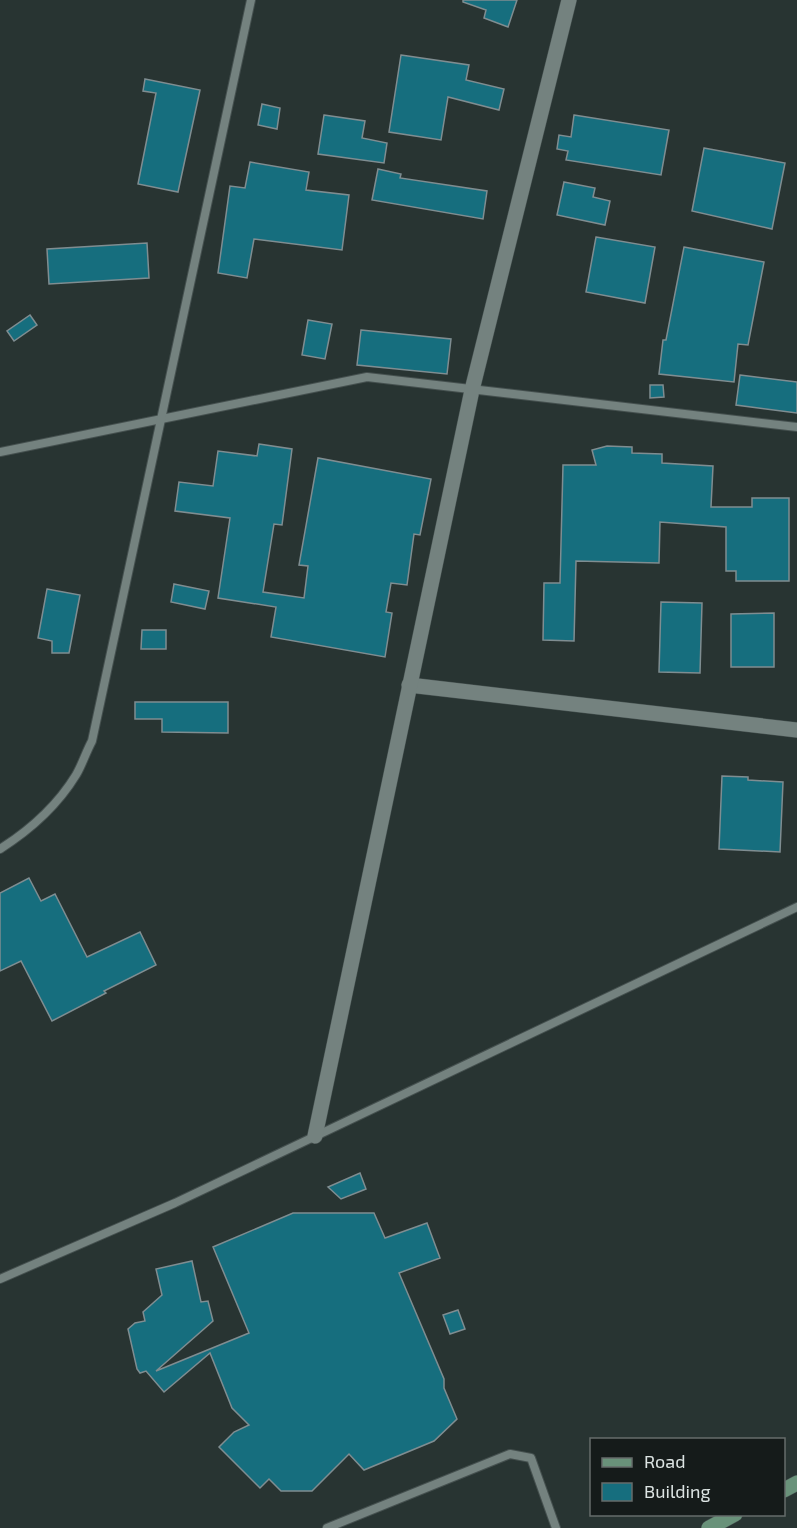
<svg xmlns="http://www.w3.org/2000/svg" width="797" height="1528" viewBox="0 0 797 1528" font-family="'Exo 2',sans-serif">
	<rect width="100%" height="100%" fill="#283432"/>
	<g fill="#166e7e" stroke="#7f8d91" stroke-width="1.5">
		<path d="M463,0h54l-9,27 -24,-9 2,-8 -23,-8z"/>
		<path d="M401,55l68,10 -3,15 38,9 -5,21 -51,-13 -7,43 -52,-8z"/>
		<path d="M145,79l55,11 -22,102 -40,-8 18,-91 -13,-2z"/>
		<path d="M262,104l18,4 -3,21 -19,-4z"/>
		<path d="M324,115l41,6 -3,17 25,5 -3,20 -66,-9z"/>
		<path d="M574,115l95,15 -8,45 -95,-15 2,-9 -11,-2 2,-14 12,2z"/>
		<path d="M704,148l81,15 -13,66 -80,-18z"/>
		<path d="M250,162l59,10 -3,18 43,5 -7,55 -88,-11 -7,39 -29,-5 12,-87 15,2z"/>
		<path d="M378,169l23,5 -1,4 87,13 -4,28 -111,-19z"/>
		<path d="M564,182l31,6 -2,9 17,4 -5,24 -48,-10z"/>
		<path d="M596,237l59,10 -10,56 -59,-11z"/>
		<path d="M147,243l2,35 -100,6 -2,-35z"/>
		<path d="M684,247l80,15 -16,83 -10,-1 -4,38 -75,-8 4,-34h3z"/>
		<path d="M30,315l7,10 -23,16 -7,-10z"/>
		<path d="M308,320l24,4 -7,35 -23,-4z"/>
		<path d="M361,330l90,9 -4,35 -90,-9z"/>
		<path d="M740,375l57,7v31l-61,-8z"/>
		<path d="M650,385h13l1,12 -14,1z"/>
		<path d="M259,444l33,5 -10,76 -8,-1 -11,68 41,6 4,-32 -9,-1 19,-107 113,21 -11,56 -6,-1 -7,51 -16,-2 -5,29 6,1 -7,44 -114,-20 5,-30 -58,-9 12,-80 -55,-7 4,-29 34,4 5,-35 39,5z"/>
		<path d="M607,446l25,1v6l30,1v9l51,3 -2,41h41v-9h37v83h-53v-10h-10v-44l-66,-5 -1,41 -83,-2 -2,80 -31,-1 1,-57h16l3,-118h33l-4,-15z"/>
		<path d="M174,584l35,7 -4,18 -34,-7z"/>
		<path d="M47,589l33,6 -11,58h-17v-12l-14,-3z"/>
		<path d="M661,602l41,1 -2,70 -41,-1z"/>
		<path d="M774,613v54h-43v-53z"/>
		<path d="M142,630h24v19h-25z"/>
		<path d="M135,702h93v31l-66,-1v-13h-27z"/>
		<path d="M722,776l26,1v3l35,2 -3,70 -61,-3z"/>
		<path d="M29,878l12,23 14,-7 32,63 53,-25 16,33 -52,26 2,2 -54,28 -31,-60 -21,10v-78z"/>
		<path d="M360,1173l6,16 -25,10 -13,-12z"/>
		<path d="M293,1213h81l11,25 42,-15 13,35 -41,15 45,106v9l13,31 -23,22 -70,29 -15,-16 -37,37h-31l-12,-12 -9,9 -41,-41 15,-15 15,-7 -17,-17 -22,-55 -46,39 -18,-21 -6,2 -3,-4 -9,-40 7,-6 10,-2 -2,-9 19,-17 -6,-26 36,-8 9,41 7,-1 5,20 -57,50 93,-38 -36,-86z"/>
		<path d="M458,1310l7,19 -15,5 -7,-19z"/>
	</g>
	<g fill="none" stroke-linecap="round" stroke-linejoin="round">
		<defs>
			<g id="lane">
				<path d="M0,452l367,-75 430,50"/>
				<path d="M0,849c30,-19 57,-43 76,-74 6,-10 10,-23 16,-34l159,-741"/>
				<path d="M0,1279l175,-76 622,-296"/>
				<path d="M327,1528l183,-74 21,4 25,70"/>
			</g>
			<g id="street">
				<path d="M409,685l388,45"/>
				<path d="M315,1136l157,-746 97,-390"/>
			</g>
			<g id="secondary">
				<path d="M784,1490l13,-7"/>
				<path d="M709,1528l26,-14"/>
			</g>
		</defs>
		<use href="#lane" stroke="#45504f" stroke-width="10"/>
		<use href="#street" stroke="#45504f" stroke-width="16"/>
		<use href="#secondary" stroke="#45504f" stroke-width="16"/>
		<use href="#lane" stroke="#74827f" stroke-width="8"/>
		<use href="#street" stroke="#74827f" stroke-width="15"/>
		<use href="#secondary" stroke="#69927a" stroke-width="15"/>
	</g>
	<rect x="590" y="1438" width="195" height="78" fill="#151b1a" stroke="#656c6b" stroke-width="1.5"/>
	<rect x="602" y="1458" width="30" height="9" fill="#69927a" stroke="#656c6b" stroke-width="1.5"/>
	<text x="644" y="1468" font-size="18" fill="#dde5e4">Road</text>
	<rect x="602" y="1483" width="30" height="18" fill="#166e7e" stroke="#656c6b" stroke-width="1.5"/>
	<text x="644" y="1498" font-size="18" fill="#dde5e4">Building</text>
</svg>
